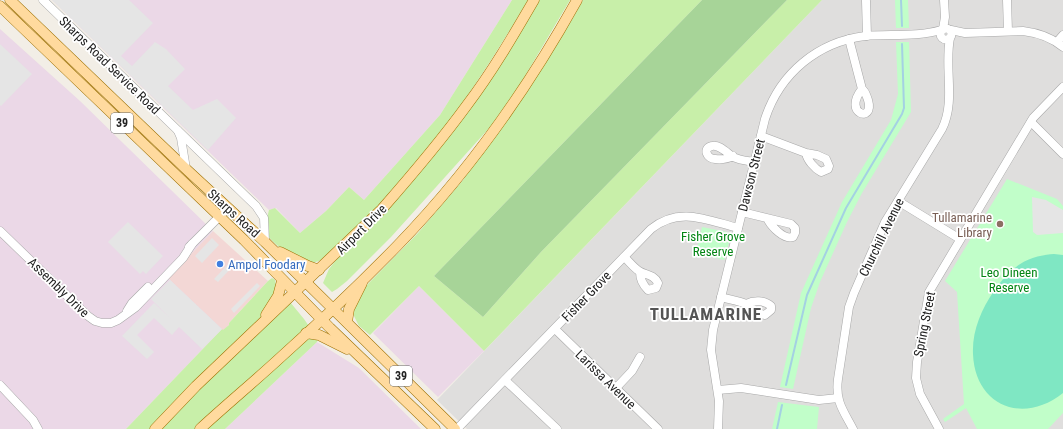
<svg xmlns="http://www.w3.org/2000/svg" width="1063" height="429" viewBox="0 0 1063 429" font-family="'Roboto Condensed',sans-serif">
	<rect width="100%" height="100%" fill="#f2eee6"/>
	<path fill="#dfdedd" d="M822,0h241v429h-596l-30,-29z"/>
	<path fill="#f3d7d5" d="M213,231l55,50 -39,42v2l-6,6 -55,-53z"/>
	<g fill="#ebd8e7">
		<path d="M52,0h460l-72,115 -76,85 -15,-13 -23,24 -26,22 -24,-25 -7,2z"/>
		<path d="M0,29l80,72 133,130 -45,47 54,51 -96,100h-126z"/>
		<path d="M419,286l65,65 -46,46 -65,-64z"/>
		<path d="M317,342l42,26 62,61h-196z"/>
	</g>
	<g fill="#c8efa9">
		<path d="M512,0h16c-32,54 -66,107 -105,156 -30,36 -63,68 -96,101 -5,3 -10,5 -15,6 -10,0 -41,-19 -44,-28 -2,-8 -1,-18 1,-25l6,-2 25,25 26,-22 23,-24 15,13 76,-85z"/>
		<path d="M536,0h34l-51,86 -28,40 -100,111 -44,44 -10,8 -5,3 -9,-9 6,-14 7,-9 72,-76z"/>
		<path d="M583,0h119l-268,276 49,41 58,-65 246,-252h35l-338,351 -65,-65 -49,49 -11,-9 -6,-12 2,-11 10,-16 53,-54 46,-54 12,-20 52,-69 45,-72z"/>
		<path d="M272,278l3,2 1,5 28,34 14,20 -1,3 -92,87h-99l96,-100 1,1 6,-5v-2l39,-42z"/>
	</g>
	<path fill="#a7d498" d="M702,0h85l-246,252 -58,65 -49,-41z"/>
	<g fill="#c1fec9">
		<path d="M895,0h13l1,28h-13z"/>
		<path d="M896,42h13l2,70 -49,81 -15,29 -27,60 -9,26 -18,81 -13,-2 21,-94 41,-91 49,-82 7,-26z"/>
		<path d="M1007,179l50,20 6,7v207l-15,16h-71l-11,-21 -21,14 -2,-3 21,-15 -7,-112 -12,-11z"/>
		<path d="M702,227l25,5 4,4 -7,24 -28,-7z"/>
		<path d="M778,402l41,5 -2,22h-45z"/>
	</g>
	<path fill="#7fe7c3" d="M1054,254l9,1v138c-40,32 -88,13 -90,-39 -1,-23 8,-44 21,-63 16,-23 31,-35 60,-37z"/>
	<g fill="#e5e5e5">
		<path d="M52,0h77l24,23 -32,33 11,10 23,-24 11,7 19,20 -17,17 25,24 24,-11 19,19 -28,32z"/>
		<path d="M0,44l32,30 -31,32 -1,-1z"/>
		<path d="M1032,197l14,3 17,10v23l-26,2 -4,-3z"/>
		<path d="M128,222l35,34 -17,18 -3,-3 -3,3 -32,-32z"/>
		<path d="M212,238l7,7 -17,18 -7,-7z"/>
		<path d="M232,260l4,3 -18,19 -4,-3z"/>
		<path d="M170,280l52,49 -20,20 -23,-22 -7,8 -18,-17 -17,17 17,17 -7,7 -25,-23 32,-33 17,16 -20,-20z"/>
		<path d="M257,283l3,3 -26,27 -3,-4z"/>
	</g>
	<g fill="none" stroke-linecap="round" stroke-linejoin="round">
		<g stroke="#a4d1e3" stroke-width="2">
			<path d="M901,0l1,26"/>
			<path d="M786,385l21,-90 39,-87 56,-94 2,-6 -2,-64"/>
			<path d="M777,429l5,-24"/>
		</g>
		<defs>
			<g id="minor">
				<path d="M43,0l213,206 8,12 1,24"/>
				<path d="M1007,0l1,31"/>
				<path d="M866,1l1,35"/>
				<circle cx="946" cy="34" r="5.5"/>
				<path d="M943,29l2,-12 -1,-17"/>
				<path d="M951,30l14,3 58,-2c16,2 28,6 40,16"/>
				<path d="M849,39l13,50c4,3 4,6 6,11 7,24 -26,14 -6,-11"/>
				<path d="M1057,42l6,-7"/>
				<path d="M1031,122l32,32"/>
				<path d="M178,131l3,7 5,31"/>
				<path d="M761,136l45,17 11,2 9,4 3,7 -1,3 -7,3c-6,-3 -14,-12 -15,-19"/>
				<path d="M733,156c-6,3 -12,4 -18,3 -8,0 -13,-11 -3,-13 7,-2 15,7 21,11 6,3 15,4 21,5"/>
				<path d="M898,201l62,38"/>
				<path d="M742,212l49,12 4,4v5l-2,4c-9,3 -21,-10 -25,-17"/>
				<path d="M0,231l88,85 7,5 7,2h9l7,-3 18,-13 47,-49 9,-14"/>
				<path d="M189,247l39,-39"/>
				<path d="M624,257c5,4 9,10 15,14 6,4 15,3 19,12l-2,5 -8,2c-5,-5 -8,-11 -8,-18"/>
				<path d="M721,297c6,2 20,4 25,7 6,4 11,10 19,11l6,-5v-4c-7,-6 -17,-6 -25,-2"/>
				<path d="M127,311l5,-8 16,-16"/>
				<path d="M555,329l103,100"/>
				<path d="M505,380l52,49"/>
				<path d="M0,385l33,35 5,9"/>
				<path d="M616,388l16,-17 8,-14"/>
				<path d="M718,390l23,-2 78,12 19,-2"/>
				<path d="M457,429l194,-200c28,-23 56,-9 87,-1"/>
				<path d="M718,429l1,-28 -8,-51 2,-20 52,-211c15,-46 53,-77 100,-83 26,-2 52,1 76,-6"/>
				<path d="M853,429c-10,-19 -18,-28 -15,-50l11,-72 5,-14 31,-71 57,-93c14,-28 2,-61 8,-91"/>
				<path d="M939,429l-19,-35 -4,-16 1,-16 12,-70 104,-174 30,-31"/>
			</g>
			<g id="major">
				<path d="M10,0l176,169 79,73 190,187"/>
				<path d="M0,6l244,234 86,88 105,101"/>
				<path d="M280,252l28,14 11,4"/>
				<path d="M266,315l12,-19 4,-15"/>
				<path d="M347,322l2,-13 13,-26"/>
				<path d="M306,333l13,2 28,14"/>
				<path d="M155,429l41,-43 186,-177c29,-33 58,-67 85,-104 25,-33 46,-69 67,-105"/>
				<path d="M200,429c27,-25 55,-48 82,-73 39,-35 78,-72 115,-110 71,-73 131,-158 180,-246"/>
			</g>
		</defs>
		<use href="#minor" stroke="#a8a8a8" stroke-width="9"/>
		<use href="#major" stroke="#9d7000" stroke-width="11"/>
		<use href="#minor" stroke="#fff" stroke-width="8"/>
		<use href="#major" stroke="#ffda9e" stroke-width="10"/>
	</g>
	<circle fill="#8d6e63" stroke="#fff" stroke-width="1.5" cx="1000" cy="224" r="4"/>
	<circle fill="#3f7fe0" stroke="#fff" stroke-width="1.5" cx="220" cy="264" r="4"/>
	<g text-anchor="middle" stroke-width="3.5" stroke-linejoin="round" paint-order="stroke">
		<g fill="#fff" stroke="#646464" stroke-width="1">
			<rect x="111" y="113" width="22" height="20" rx="3"/>
			<rect x="390" y="366" width="22" height="20" rx="3"/>
		</g>
		<g font-size="12" font-weight="bold" fill="#212121">
			<text x="122" y="127">39</text>
			<text x="401" y="380">39</text>
		</g>
		<g font-size="13" fill="#212121" stroke="#fff">
			<text transform="translate(110 65) rotate(44)" y="5">Sharps Road Service Road</text>
			<text transform="translate(751 175) rotate(-76)" y="5">Dawson Street</text>
			<text transform="translate(234 213) rotate(42)" y="5">Sharps Road</text>
			<text transform="translate(361 229) rotate(-45)" y="5">Airport Drive</text>
			<text transform="translate(881 237) rotate(-64)" y="5">Churchill Avenue</text>
			<text transform="translate(59 287) rotate(44)" y="5">Assembly Drive</text>
			<text transform="translate(586 296) rotate(-46)" y="5">Fisher Grove</text>
			<text transform="translate(924 324) rotate(-79)" y="5">Spring Street</text>
			<text transform="translate(606 379) rotate(44)" y="5">Larissa Avenue</text>
		</g>
		<g font-size="13" fill="#785e54" stroke="#fff" text-anchor="end">
			<text x="992" y="222">Tullamarine<tspan x="992" dy="15">Library</tspan></text>
		</g>
		<g font-size="13" fill="#038514" stroke="#fff">
			<text x="713" y="241">Fisher Grove<tspan x="713" dy="15">Reserve</tspan></text>
			<text x="1009" y="277">Leo Dineen<tspan x="1009" dy="15">Reserve</tspan></text>
		</g>
		<g font-size="13" fill="#366cbe" stroke="#fff" text-anchor="start">
			<text x="228" y="269">Ampol Foodary</text>
		</g>
		<g font-size="17" font-weight="bold" letter-spacing="1" fill="#545454" stroke="#fff">
			<text x="706" y="320">TULLAMARINE</text>
		</g>
	</g>
</svg>
